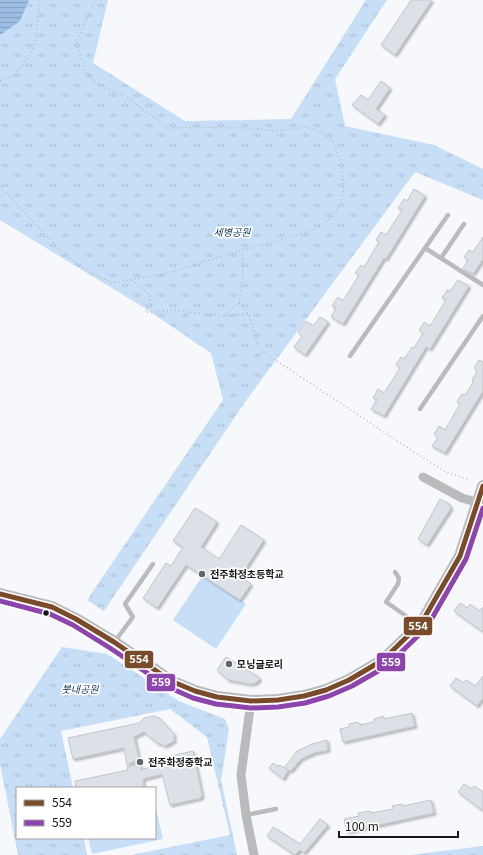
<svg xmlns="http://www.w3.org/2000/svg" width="483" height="855" viewBox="0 0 483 855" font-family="Georgia,'Noto Sans KR',serif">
	<defs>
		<pattern id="park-tufts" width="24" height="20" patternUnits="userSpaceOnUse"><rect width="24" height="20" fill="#c7def7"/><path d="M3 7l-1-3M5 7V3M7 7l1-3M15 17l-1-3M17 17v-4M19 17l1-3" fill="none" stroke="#aabed3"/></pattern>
		<pattern id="water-rules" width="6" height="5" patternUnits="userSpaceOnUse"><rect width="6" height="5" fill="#9abde1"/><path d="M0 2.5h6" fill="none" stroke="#84a2c0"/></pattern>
		<filter id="shadow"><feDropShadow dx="2" dy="2" stdDeviation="1" flood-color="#0004"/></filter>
	</defs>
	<rect width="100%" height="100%" fill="#f6f8fb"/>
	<g fill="#c7def7">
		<path d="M203,575l43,29 -30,45 -43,-29z"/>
		<path d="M155,804l8,35 -71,15 -4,-16h67z"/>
	</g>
	<g fill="url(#park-tufts)">
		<path d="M0,0h108l-15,63 92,58 106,-2 75,-119h21l-52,79 10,47 89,19 49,24v31l-68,-28 -170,230 -141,209 -17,-11 136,-200 -12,-47 -68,-46 -143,-87z"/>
		<path d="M62,647l45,7 72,47 46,18 4,10 -8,51 16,75h-106l99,-20 -23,-98 -37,-28 -109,22 12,57h-56v50h67l3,17h-69l-18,-91v-25z"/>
		<path d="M483,846v9h-73z"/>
	</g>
	<path fill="url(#water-rules)" d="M0,0h29l-9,21 -20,14z"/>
	<g fill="#dce1e7" stroke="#c3c5c8" filter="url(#shadow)">
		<path d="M411,0h21l-37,55 -14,-10z"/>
		<path d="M381,81l9,7 -14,21 9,6 -7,9 -26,-19 9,-10 7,5z"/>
		<path d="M414,189l11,7 -39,63 -2,-1 -41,66 -12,-7 5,-9 -4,-2 6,-9 5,4 16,-26 -4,-2 6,-8 3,2 15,-25 -3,-2 5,-8 5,3 16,-25 -4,-2 6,-9 3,2z"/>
		<path d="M483,237v22l-10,15 -10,-6 5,-8 -4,-3 5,-7 4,2z"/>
		<path d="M458,280l11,6 -39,63 -4,-2 -42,69 -13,-7 6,-9 -4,-2 5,-9 6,4 16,-25 -4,-3 5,-8 3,2 8,-12 2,1 9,-15 -4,-3 5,-8 6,4 16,-26 -4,-2 5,-8 3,1z"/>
		<path d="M320,317l8,5 -23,33 -11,-8 8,-11 -4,-4 8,-11 7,5z"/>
		<path d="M479,360l4,2v29l-38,62 -13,-7 6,-9 -4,-3 5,-8 6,4 15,-26 -3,-2 5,-8 3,1 9,-14 -2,-1 5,-9 -3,-3z"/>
		<path d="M440,499l9,5 2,4 -24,37 -9,-6z"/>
		<path d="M195,508l22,14 -16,25 18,12 22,-34 23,15 -24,37 11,7 -11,16 -54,-35 -29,43 -14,-10 23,-35 5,3 12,-19 -10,-6z"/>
		<path d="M460,603l7,5 3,-4 9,7 4,-4v25l-29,-21z"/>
		<path d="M226,657l31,19 3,3 -4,4 -5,1 -23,-4 -11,-10z"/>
		<path d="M483,676v22l-6,8 -27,-20 6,-8 7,5 3,-3 9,6z"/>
		<path d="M412,713l3,13 -72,16 -3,-13 9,-2v-3l9,-2 2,3 14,-3v-3l9,-3 1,3z"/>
		<path d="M154,716l5,2 15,16v7l-9,5 -8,-3 -13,-11 -10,5 5,22 -12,6 -3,-17 -51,11 -5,-21 71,-15 5,-5z"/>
		<path d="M327,740l1,10 -14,3 -13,6 -10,12 -6,-2 3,2 -5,8 -14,-11 4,-5 5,4 1,-2 5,3 13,-17 15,-7z"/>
		<path d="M193,751l9,44 -1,3 -31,7 -8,-31 -19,5v9h-67l-1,-7 53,-11 -1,-3 13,-3 1,6 18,-6 -1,-5z"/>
		<path d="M464,784l8,5 2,-3 9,6v19l-25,-19z"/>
		<path d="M431,800l3,13 -87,19 -3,-13 15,-3 -1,-3 12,-2 1,2 22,-4 -1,-3 10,-2 1,2z"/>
		<path d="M320,819l8,6 -24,28 -4,-3 -5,5 -28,-19 6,-9 27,17z"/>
	</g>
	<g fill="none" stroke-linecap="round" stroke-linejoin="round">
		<g stroke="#b5b7b9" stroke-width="1.5" stroke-dasharray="1 3" stroke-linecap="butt">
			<path d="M0,81l14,-5 15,-19 6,-15 5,-42"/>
			<path d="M0,187l63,66 23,17 26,13 53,-9 67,-21 73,-20 15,-7 12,-9 9,-13 3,-17 -3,-23 -8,-23 -12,-9 -16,-5 -30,4 -25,-3 -58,-1 -24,1 -43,-32 -21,-9 -12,-7 -6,-8 -10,-29 8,-19 12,-24"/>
			<path d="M132,280l18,15v9l-5,8h12l15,-2 52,6 25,-2 9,33 7,6 152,101 29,18 24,8"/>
			<path d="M239,303l4,-30 -1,-22"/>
			<path d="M224,316l15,-13 9,11"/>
		</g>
		<g stroke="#babbbd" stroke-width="4.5">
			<path d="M425,248l23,-33"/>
			<path d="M441,258l23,-34"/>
			<path d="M350,356l75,-108 58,37"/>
			<path d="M420,409l63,-93"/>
			<path d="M395,572l4,6 -1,6 -12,18 33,23"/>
			<path d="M115,641l18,-24 -8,-13 28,-40"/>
			<path d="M246,815l30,-6"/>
		</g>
		<g stroke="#babbbd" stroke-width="9">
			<path d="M423,477l39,21 21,6"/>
			<path d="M251,701l-10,74 5,40 8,40"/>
		</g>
		<path stroke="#babbbd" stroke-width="12" d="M0,594l52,13 24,12 38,23 57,39 24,10 22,6 34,4 27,-1 26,-4 22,-6 23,-10 34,-20 39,-38 38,-66 23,-70"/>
		<defs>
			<path id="bus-1" d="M0,594l52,13 24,12 38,23 57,39 24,10 22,6 34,4 27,-1 26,-4 22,-6 23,-10 34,-20 39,-38 38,-66 23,-70"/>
			<path id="bus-2" d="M0,601l50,13 23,11 37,23 58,39 25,11 23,6 35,4 27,-1 27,-4 24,-7 23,-10 35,-20 40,-39 39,-68 17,-51"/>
		</defs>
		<use href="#bus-1" stroke="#fff" stroke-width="8"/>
		<use href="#bus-2" stroke="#fff" stroke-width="8"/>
		<use href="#bus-1" stroke="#7a4b2a" stroke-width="5"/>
		<use href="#bus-2" stroke="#8e44ad" stroke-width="5"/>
	</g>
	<g fill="#636669" stroke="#fff" stroke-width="1.5">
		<circle cx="202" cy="574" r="4"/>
		<circle cx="229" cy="664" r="4"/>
		<circle cx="140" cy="762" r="4"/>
	</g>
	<circle fill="#14171a" stroke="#fff" stroke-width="1.5" cx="46" cy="613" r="3.5"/>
	<g text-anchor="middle" stroke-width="3.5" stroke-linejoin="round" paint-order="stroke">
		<g font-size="10" font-style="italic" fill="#0e3253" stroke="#fff">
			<text x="232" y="236">세병공원</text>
			<text x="80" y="693">붓내공원</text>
		</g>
		<g font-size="10" font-weight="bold" fill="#14171a" stroke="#fff" text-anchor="start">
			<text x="210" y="578">전주화정초등학교</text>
			<text x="237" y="668">모닝글로리</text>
			<text x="148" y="766">전주화정중학교</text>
		</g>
	</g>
	<g stroke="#fff" stroke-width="1.5">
		<rect x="403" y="616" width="30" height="20" rx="4" fill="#7a4b2a"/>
		<rect x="124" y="650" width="30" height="19" rx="4" fill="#7a4b2a"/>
		<rect x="376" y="652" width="30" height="20" rx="4" fill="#8e44ad"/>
		<rect x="146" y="673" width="30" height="19" rx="4" fill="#8e44ad"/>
	</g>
	<g font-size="11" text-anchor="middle" font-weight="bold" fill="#fff">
		<text x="418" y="630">554</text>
		<text x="139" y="663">554</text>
		<text x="391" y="666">559</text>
		<text x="161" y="686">559</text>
	</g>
	<rect x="16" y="787" width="140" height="52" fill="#ffffff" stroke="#a1a2a3"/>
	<rect x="24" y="800" width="20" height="6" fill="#7a4b2a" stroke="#a1a2a3"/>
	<text x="52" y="807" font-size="12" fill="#14171a">554</text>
	<rect x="24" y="820" width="20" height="6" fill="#8e44ad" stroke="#a1a2a3"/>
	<text x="52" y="827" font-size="12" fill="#14171a">559</text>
	<path d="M339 831v6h119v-6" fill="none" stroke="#14171a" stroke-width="2"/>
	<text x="345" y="831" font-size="12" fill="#14171a" stroke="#ffffff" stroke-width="3" paint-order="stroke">100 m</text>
</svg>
